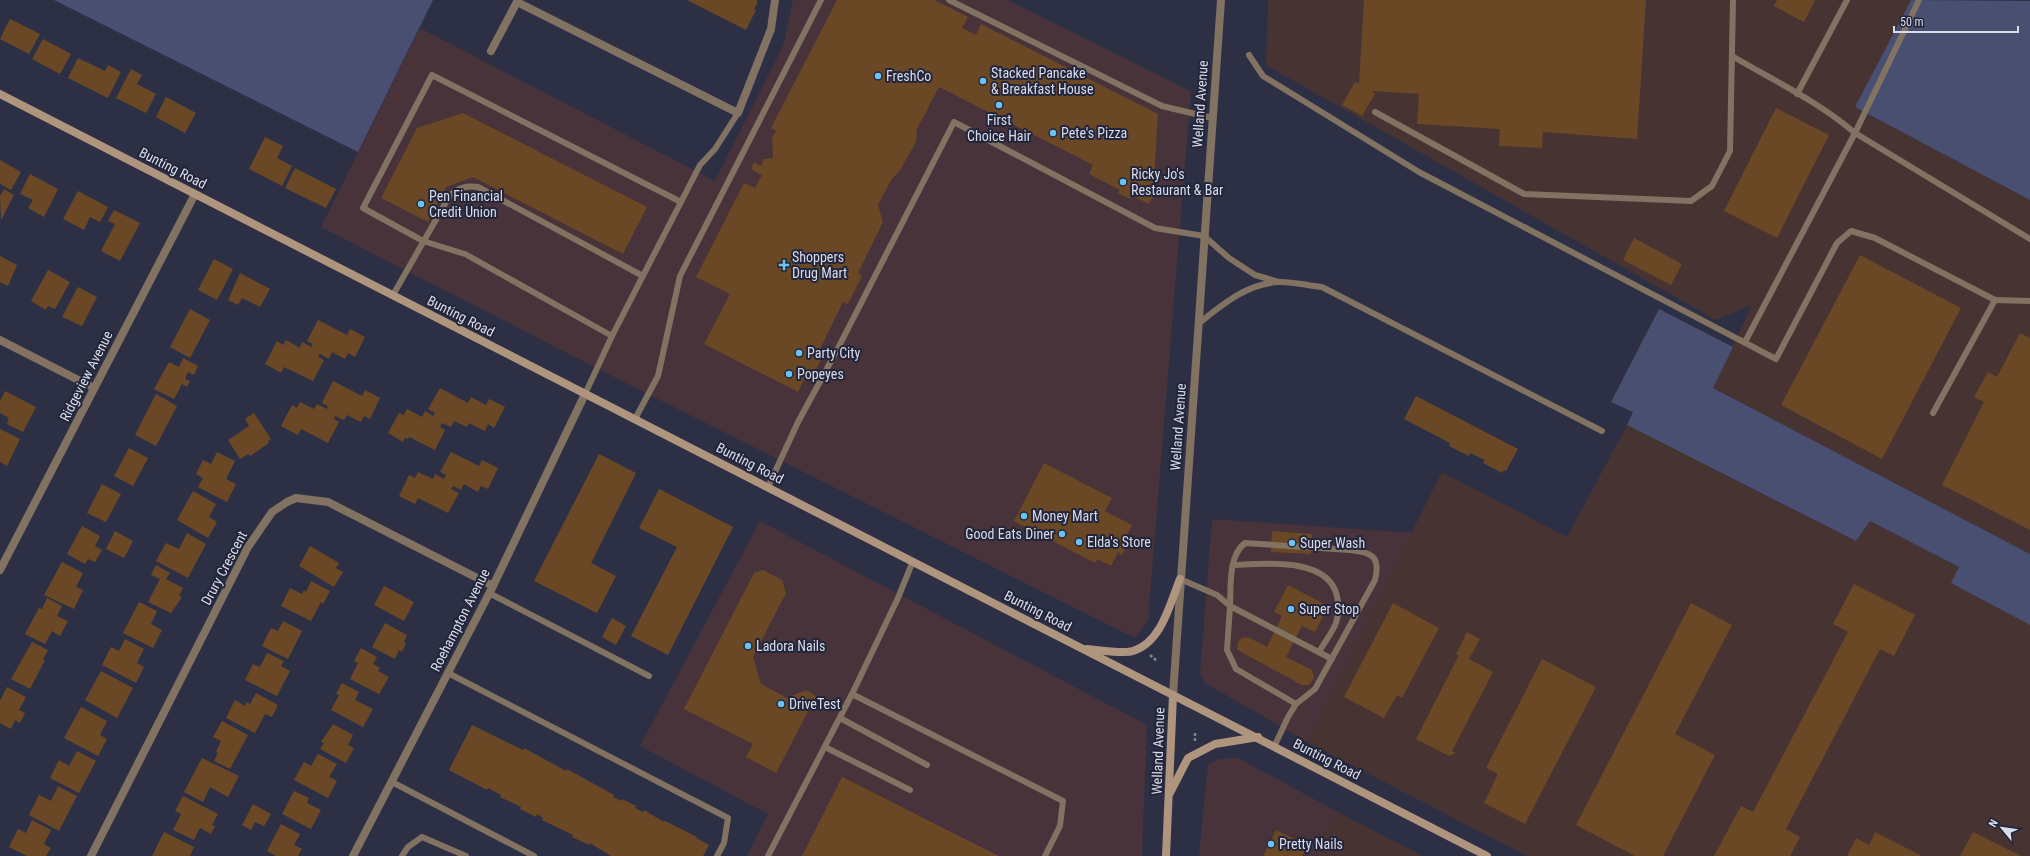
<svg xmlns="http://www.w3.org/2000/svg" width="2030" height="856" viewBox="0 0 2030 856" font-family="'Roboto Condensed',sans-serif">
	<rect width="100%" height="100%" fill="#2d3045"/>
	<g fill="#473339">
		<path d="M793,0h215l183,91 -43,530 -13,17 -521,-261 -293,-150 99,-199 295,153 69,-137z"/>
		<path d="M1212,519l201,14 -106,209 -102,-59 -5,-9z"/>
		<path d="M760,521l387,204 -5,131h-395l21,-42 -128,-68z"/>
		<path d="M1238,758l98,53 -22,45h-115l9,-91 10,-6z"/>
	</g>
	<g fill="#483333">
		<path d="M1268,0h643l-56,107 175,93v354l-317,-166 39,-83 -36,15 -450,-255z"/>
		<path d="M1627,425l229,116 14,-20 89,46 -7,16 78,42v231h-503l-220,-114 135,-270 125,65z"/>
		<path d="M1336,811l86,45h-108z"/>
	</g>
	<g fill="#494f71">
		<path d="M54,0h379l-75,152z"/>
		<path d="M1911,0l119,1v199l-175,-93z"/>
		<path d="M1659,309l74,38 -20,41 317,166v71l-79,-42 8,-16 -89,-46 -14,20 -229,-116 6,-13 -22,-10z"/>
	</g>
	<g fill="#6a4826">
		<path d="M687,0h69l2,2 -4,7 2,1 -10,20z"/>
		<path d="M837,0h97l34,17 -6,11 14,7 5,-11 177,90 -5,82 -4,8 -18,-9 -1,4 -12,-6 2,-3 -31,-16 4,-9 -154,-78 -22,42 -1,13 -15,27 -10,11 -13,25 5,17 -25,51 4,3 -14,28 -5,-2 -25,51 5,3 -11,21 -5,-3 -9,18 -94,-48 26,-50 -34,-17 48,-94 11,5 7,-13 -11,-6 3,-7 7,4 3,-7 9,-1 -1,-20 4,-7 -5,-3z"/>
		<path d="M1364,0h282l-9,139 -94,-7 -1,16 -43,-2 1,-17 -83,-5 2,-30 -48,-3 4,3 -13,22 -20,-11 13,-23 4,2z"/>
		<path d="M1777,0h38l-11,22 -30,-16z"/>
		<path d="M10,19l30,15 -11,20 -29,-15z"/>
		<path d="M43,39l28,15 -11,20 -28,-15z"/>
		<path d="M78,58l27,13 3,-6 13,7 -13,26 -40,-20z"/>
		<path d="M131,69l11,6 -5,9 19,10 -10,19 -30,-15z"/>
		<path d="M166,97l30,16 -11,20 -29,-16z"/>
		<path d="M1776,108l53,27 -52,103 -53,-27z"/>
		<path d="M463,113l184,94 -24,47 -150,-77 -27,10 -18,35 -47,-24 36,-70z"/>
		<path d="M265,137l18,9 -6,12 15,8 -10,20 -33,-17z"/>
		<path d="M0,160l21,12 -10,18 -11,-6z"/>
		<path d="M295,168l41,21 -10,19 -41,-20z"/>
		<path d="M30,174l28,15 -14,28 -16,-9 5,-8 -13,-6z"/>
		<path d="M4,189l10,6 -13,25 -1,-24z"/>
		<path d="M78,191l30,16 -8,15 -10,-5 -6,13 -21,-11z"/>
		<path d="M114,210l26,13 -20,38 -19,-10 14,-27 -7,-3z"/>
		<path d="M1634,238l48,26 -11,21 -48,-25z"/>
		<path d="M1860,255l101,53 -79,151 -101,-54z"/>
		<path d="M0,256l17,9 -9,21 -8,-4z"/>
		<path d="M214,259l19,10 -16,31 -19,-10z"/>
		<path d="M48,270l22,12 -15,27 -7,-3 -2,4 -15,-9z"/>
		<path d="M240,273l30,16 -10,18 -18,-9 -4,7 -10,-5z"/>
		<path d="M78,287l19,10 -15,29 -20,-9z"/>
		<path d="M190,309l20,11 -20,38 -20,-11z"/>
		<path d="M318,320l29,15 3,-6 15,8 -10,20 -7,-4 -3,6 -13,-7 -3,7 -9,-5 -2,3 6,3 -11,21 -29,-14 -3,6 -16,-9 12,-23 6,4 3,-5 14,8 2,-6 9,5 2,-3 -6,-3z"/>
		<path d="M2020,333l10,5v192l-88,-45 42,-83 -10,-5 14,-25 9,5z"/>
		<path d="M183,358l15,8 -4,9 -6,-3 -3,7 5,2 -3,6 -5,-3 -8,15 -20,-10 15,-27 10,5z"/>
		<path d="M333,381l29,15 3,-6 15,8 -10,21 -6,-3 -3,6 -14,-7 -3,5 -9,-4 -1,3 5,3 -11,21 -27,-14 -3,6 -17,-9 11,-21 5,3 3,-6 14,7 3,-5 10,5 1,-3 -6,-3z"/>
		<path d="M440,388l28,15 3,-6 15,8 3,-6 16,8 -11,21 -6,-4 -3,7 -16,-8 -2,4 -13,-6 -3,6 -9,-4 -2,4 5,3 -10,20 -26,-13 -1,2 -3,-1 -2,4 -15,-9 11,-20 5,2 3,-6 15,8 3,-6 8,5 2,-3 -7,-4z"/>
		<path d="M5,391l31,16 -13,25 -16,-8 2,-6 -9,-5v-12z"/>
		<path d="M156,394l21,12 -21,40 -21,-11z"/>
		<path d="M1416,396l102,53 -12,22 -2,-1 -2,3 -19,-10 2,-3 -15,-7 -1,3 -20,-10 1,-3 -46,-24z"/>
		<path d="M254,413l17,26 -3,2 1,2 -19,13 -2,-2 -8,5 -12,-19 21,-14 -4,-7z"/>
		<path d="M0,429l20,10 -13,27 -7,-4z"/>
		<path d="M129,448l19,10 -15,28 -19,-10z"/>
		<path d="M217,452l18,9 -9,18 10,5 -9,18 -29,-15 5,-9 -7,-4 7,-14 8,4z"/>
		<path d="M451,452l28,14 3,-6 16,8 -10,21 -7,-3 -3,6 -14,-8 -3,6 -8,-4 -2,3 8,4 -11,20 -30,-15 -3,6 -16,-8 10,-21 6,3 3,-6 15,7 2,-5 9,5 2,-4 -6,-3z"/>
		<path d="M599,454l37,19 -45,90 25,13 -19,37 -63,-32z"/>
		<path d="M1044,463l68,35 -7,13 27,14 -7,14 4,2 -7,14 -4,-3 -7,14 -14,-7 -2,4 -81,-42z"/>
		<path d="M102,484l19,10 -15,28 -19,-9z"/>
		<path d="M659,489l74,38 -65,128 -37,-19 46,-89 -38,-19z"/>
		<path d="M193,491l23,13 -7,13 8,5 -9,16 -31,-18z"/>
		<path d="M82,526l18,10 -5,10 7,4 -7,12 -7,-3 -3,5 -18,-10z"/>
		<path d="M115,531l18,10 -9,17 -18,-9z"/>
		<path d="M1272,531l40,3 -1,20 -40,-2z"/>
		<path d="M187,533l19,11 -18,34 -32,-17 10,-18 13,6z"/>
		<path d="M310,546l29,17 -3,5 7,4 -9,15 -35,-21z"/>
		<path d="M62,562l21,11 -7,14 7,3 -9,19 -30,-14z"/>
		<path d="M156,565l14,8 -4,6 17,9 -4,8 3,1 -11,16 -23,-11 12,-23 -9,-4z"/>
		<path d="M763,570l19,10 4,13 -33,64 8,27 26,14 19,-8 10,6 -40,77 -30,-16 7,-13 -69,-35 70,-136z"/>
		<path d="M311,581l19,10 -7,13 -2,-2 -10,19 -30,-15 9,-18 12,6 2,-4 2,2z"/>
		<path d="M1854,584l61,31 -21,41 -14,-7 -94,180 14,8 -10,19h-76l27,-50 12,6 95,-180 -15,-8z"/>
		<path d="M1288,585l40,21 -13,26 -13,-6 -16,31 26,13 2,8 -5,7h-7l-61,-33 -4,-3 1,-7 4,-4 6,-1 19,10 15,-31 -8,-4z"/>
		<path d="M384,586l30,16 -10,19 -30,-16z"/>
		<path d="M47,598l15,8 -5,10 11,5 -8,15 -8,-5 -7,13 -20,-10 14,-26 3,1z"/>
		<path d="M139,602l18,9 -6,13 11,6 -9,18 -30,-15z"/>
		<path d="M1393,603l46,25 -37,70 -5,-3 -13,23 -40,-21z"/>
		<path d="M1691,603l41,22 -57,109 40,21 -52,101h-28l-59,-31z"/>
		<path d="M612,618l14,8 -10,19 -14,-8z"/>
		<path d="M283,621l19,10 -14,28 -26,-13 9,-18 7,3z"/>
		<path d="M385,623l22,12 -3,7 2,1 -4,9 -3,-2 -4,9 -23,-12z"/>
		<path d="M1467,632l13,7 -11,20 24,13 -41,79 4,2 -7,3 -33,-17 43,-84 -3,-1z"/>
		<path d="M125,639l19,10 -7,14 7,4 -8,16 -34,-18 9,-18 8,4z"/>
		<path d="M32,642l16,8 -5,9 2,1 -15,29 -19,-10z"/>
		<path d="M361,648l16,9 -4,7 7,4 -2,3 11,6 -10,17 -29,-15 8,-16 -4,-2z"/>
		<path d="M267,653l17,8 -3,5 9,5 -13,25 -32,-16 8,-16 7,3z"/>
		<path d="M1542,659l54,28 -71,137 -41,-21 14,-29 -12,-6z"/>
		<path d="M101,671l32,17 -16,30 -32,-18z"/>
		<path d="M342,683l17,9 -4,8 18,9 -10,18 -32,-17 8,-15 -3,-1z"/>
		<path d="M7,687l19,10 -7,13 6,3 -5,10 -5,-3 -4,9 -11,-6v-22z"/>
		<path d="M256,693l22,12 -6,12 -7,-3 -10,19 -29,-15 9,-18 10,6 2,-4 3,2z"/>
		<path d="M81,707l26,14 -7,14 7,4 -9,17 -34,-18z"/>
		<path d="M222,721l26,14 -18,34 -16,-8 4,-8 -2,-1 5,-11 -8,-4z"/>
		<path d="M333,724l20,11 -5,10 6,3 -8,15 -26,-14 4,-6 -3,-1z"/>
		<path d="M472,725l51,25 1,-2 42,23 1,-2 47,26 -1,2 9,4v-2l14,7 -1,2 8,4 1,-2 20,12 1,-1 32,16 -1,1 13,7 -6,11h-92l-21,-13 -1,2 -17,-8 1,-2 -31,-15 1,-2 -6,-4 -1,3 -16,-8 1,-2 -21,-10 1,-2 -13,-7 -1,2 -38,-20z"/>
		<path d="M77,751l19,10 -17,32 -29,-15 9,-18 10,6z"/>
		<path d="M318,754l19,10 -8,13 8,4 -9,17 -34,-18 10,-18 7,4z"/>
		<path d="M202,758l37,18 -11,21 -18,-10 -7,15 -19,-10z"/>
		<path d="M842,777l157,79h-197z"/>
		<path d="M58,786l19,10 -18,35 -30,-16 10,-20 12,6z"/>
		<path d="M294,791l15,7 -2,5 14,7 -10,19 -29,-15z"/>
		<path d="M183,796l35,18 -6,11 3,1 -4,8 -11,-6 -6,12 -21,-10 8,-16 -6,-3z"/>
		<path d="M253,804l18,10 -7,12 -9,-4 -4,8 -9,-5z"/>
		<path d="M32,820l19,10 -7,14 7,4 -5,8h-19l-18,-9 9,-18 8,4z"/>
		<path d="M281,824l19,10 -6,11 8,4 -4,7h-22l-9,-5z"/>
		<path d="M1276,830l31,15 -5,11h-39z"/>
		<path d="M164,832l30,15 -4,9h-38z"/>
		<path d="M1875,832l47,24h-75l9,-18 13,7z"/>
		<path d="M1973,832l48,24h-61z"/>
	</g>
	<g fill="none" stroke-linecap="round" stroke-linejoin="round">
		<g stroke="#808395" stroke-width="2.5" stroke-dasharray="3 2" stroke-linecap="butt">
			<path d="M1150,655l7,6"/>
			<path d="M1195,741v-8"/>
		</g>
		<g stroke="#827262" stroke-width="6">
			<path d="M949,0l213,106 50,12"/>
			<path d="M1249,55l14,21 156,96 357,187 61,-116 14,-12 24,7 120,62 -62,113"/>
			<path d="M1732,56c41,24 87,46 123,77l64,-133"/>
			<path d="M432,75l249,127 -69,134 -147,-82 -42,-13 -60,-33z"/>
			<path d="M1797,94l50,-94"/>
			<path d="M1375,112l149,82 167,7 21,-15 18,-35 3,-151"/>
			<path d="M681,202l19,-37 15,-16 23,-36"/>
			<path d="M393,295l57,-100c10,-7 15,-10 28,-8l165,89"/>
			<path d="M1995,300l35,1"/>
			<path d="M1198,324c24,-19 48,-40 80,-42 14,-1 30,4 44,5l280,144"/>
			<path d="M1745,342l110,-209 175,106"/>
			<path d="M585,394l27,-58"/>
			<path d="M635,419l23,-43 22,-100 141,-276"/>
			<path d="M768,487l30,-65 38,-70 118,-230 201,106 49,8 25,22 26,17 24,7"/>
			<path d="M913,561l-15,37 -46,96 211,107 -3,25 -15,30"/>
			<path d="M1233,565c30,-1 95,-9 104,31 2,9 2,18 -1,27 -4,10 -12,20 -17,29"/>
			<path d="M1180,579l37,16 13,11 -3,44 9,19 60,35 -8,13 -14,30"/>
			<path d="M489,593l160,83"/>
			<path d="M448,673l280,145 -4,25 -7,13"/>
			<path d="M1296,704l19,-15 60,-109c6,-24 -4,-28 -25,-30l-105,-7c-17,13 -14,43 -15,63l102,53"/>
			<path d="M840,718l87,47"/>
			<path d="M825,747l85,43"/>
			<path d="M392,782l142,74"/>
			<path d="M402,856l6,-9 14,-10 44,19"/>
			<path d="M768,856l84,-162"/>
		</g>
		<g stroke="#827262" stroke-width="8">
			<path d="M517,2l221,111 33,-84 4,-29"/>
			<path d="M491,51l27,-51"/>
			<path d="M0,340l94,48"/>
			<path d="M0,570l195,-376"/>
			<path d="M91,856l157,-309 24,-35 15,-10 9,-4 32,4 165,84"/>
			<path d="M353,856l140,-270 92,-192"/>
		</g>
		<path stroke="#827262" stroke-width="8" d="M1173,695l48,-695"/>
		<g stroke="#af957d" stroke-width="8">
			<path d="M0,94l1487,762"/>
			<path d="M1087,649c10,1 38,5 46,2 29,-9 37,-48 47,-72"/>
			<path d="M1170,793l18,-35 27,-14 43,-7"/>
			<path d="M1166,856l7,-161"/>
		</g>
	</g>
	<g fill="#6ac3f1" stroke="#23263b" stroke-width="1.5">
		<circle cx="878" cy="76" r="4"/>
		<circle cx="983" cy="81" r="4"/>
		<circle cx="999" cy="105" r="4"/>
		<circle cx="1053" cy="133" r="4"/>
		<circle cx="1123" cy="182" r="4"/>
		<circle cx="421" cy="204" r="4"/>
		<path d="M782 259h4v4h4v4h-4v4h-4v-4h-4v-4h4z"/>
		<circle cx="799" cy="353" r="4"/>
		<circle cx="789" cy="374" r="4"/>
		<circle cx="1024" cy="516" r="4"/>
		<circle cx="1062" cy="534" r="4"/>
		<circle cx="1079" cy="542" r="4"/>
		<circle cx="1292" cy="543" r="4"/>
		<circle cx="1291" cy="609" r="4"/>
		<circle cx="748" cy="646" r="4"/>
		<circle cx="781" cy="704" r="4"/>
		<circle cx="1271" cy="844" r="4"/>
	</g>
	<g text-anchor="middle" stroke-width="4" stroke-linejoin="round" paint-order="stroke">
		<g font-size="14" fill="#d9dce9" stroke="#23263b" text-anchor="start">
			<text x="991" y="78">Stacked Pancake<tspan x="991" dy="16">&amp; Breakfast House</tspan></text>
			<text x="886" y="81">FreshCo</text>
			<text x="999" y="125" text-anchor="middle">First<tspan x="999" dy="16">Choice Hair</tspan></text>
			<text x="1061" y="138">Pete's Pizza</text>
			<text x="1131" y="179">Ricky Jo's<tspan x="1131" dy="16">Restaurant &amp; Bar</tspan></text>
			<text x="429" y="201">Pen Financial<tspan x="429" dy="16">Credit Union</tspan></text>
			<text x="792" y="262">Shoppers<tspan x="792" dy="16">Drug Mart</tspan></text>
			<text x="807" y="358">Party City</text>
			<text x="797" y="379">Popeyes</text>
			<text x="1032" y="521">Money Mart</text>
			<text x="1054" y="539" text-anchor="end">Good Eats Diner</text>
			<text x="1087" y="547">Elda's Store</text>
			<text x="1300" y="548">Super Wash</text>
			<text x="1299" y="614">Super Stop</text>
			<text x="756" y="651">Ladora Nails</text>
			<text x="789" y="709">DriveTest</text>
			<text x="1279" y="849">Pretty Nails</text>
		</g>
		<g font-size="14" fill="#d9dce9" stroke="#23263b">
			<text transform="translate(1200 104) rotate(-86)" y="5">Welland Avenue</text>
			<text transform="translate(173 168) rotate(27)" y="5">Bunting Road</text>
			<text transform="translate(461 316) rotate(27)" y="5">Bunting Road</text>
			<text transform="translate(86 376) rotate(-63)" y="5">Ridgeview Avenue</text>
			<text transform="translate(1178 427) rotate(-86)" y="5">Welland Avenue</text>
			<text transform="translate(750 463) rotate(27)" y="5">Bunting Road</text>
			<text transform="translate(224 568) rotate(-62)" y="5">Drury Crescent</text>
			<text transform="translate(1038 611) rotate(27)" y="5">Bunting Road</text>
			<text transform="translate(460 620) rotate(-63)" y="5">Roehampton Avenue</text>
			<text transform="translate(1158 751) rotate(-88)" y="5">Welland Avenue</text>
			<text transform="translate(1327 759) rotate(27)" y="5">Bunting Road</text>
		</g>
	</g>
	<g transform="translate(2002 828) rotate(299)" stroke="#23263b" stroke-width="3" paint-order="stroke">
	<path d="M0-3L7 15L0 10L-7 15Z" fill="#d9dce9"/>
	<text y="-6" font-size="11" font-weight="bold" text-anchor="middle" fill="#d9dce9">N</text>
	</g>
	<path d="M1894 26v6h124v-6" fill="none" stroke="#d9dce9" stroke-width="2"/>
	<text x="1900" y="26" font-size="12" fill="#d9dce9" stroke="#23263b" stroke-width="3" paint-order="stroke">50 m</text>
</svg>
